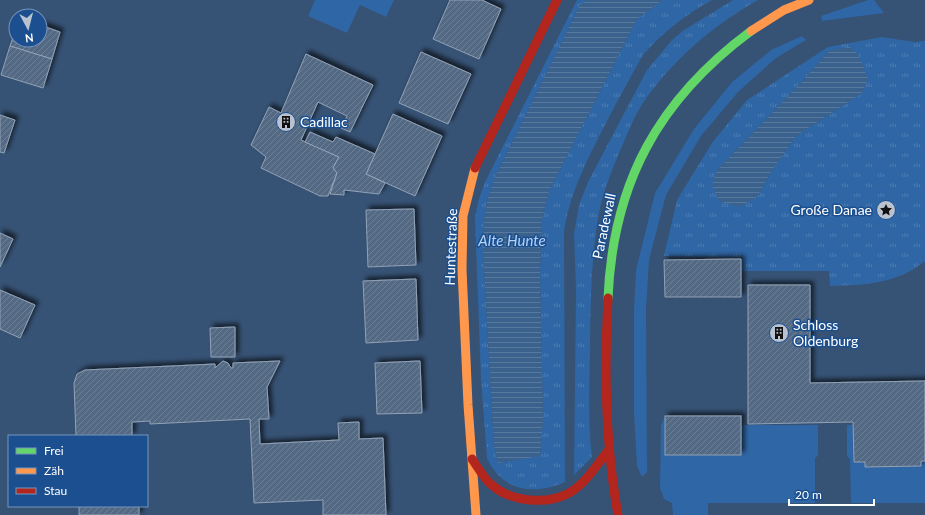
<svg xmlns="http://www.w3.org/2000/svg" width="925" height="515" viewBox="0 0 925 515" font-family="Lato,sans-serif">
	<defs>
		<pattern id="park-tufts" width="24" height="20" patternUnits="userSpaceOnUse"><rect width="24" height="20" fill="#2f66a5"/><path d="M3 7l-1-3M5 7V3M7 7l1-3M15 17l-1-3M17 17v-4M19 17l1-3" fill="none" stroke="#4e7db2"/></pattern>
		<pattern id="water-rules" width="6" height="5" patternUnits="userSpaceOnUse"><rect width="6" height="5" fill="#3b618d"/><path d="M0 2.5h6" fill="none" stroke="#58799e"/></pattern>
		<pattern id="building-hatch" width="6" height="6" patternUnits="userSpaceOnUse"><rect width="6" height="6" fill="#526984"/><path d="M-1 1l2-2M0 6l6-6M5 7l2-2" fill="none" stroke="#6c8096"/></pattern>
		<filter id="shadow"><feDropShadow dx="3.5" dy="-3.5" stdDeviation="2" flood-color="#0009"/></filter>
	</defs>
	<rect width="100%" height="100%" fill="#365274"/>
	<g fill="#2f66a5">
		<path d="M315,0h79l-8,17 -26,-12 -13,28 -39,-17z"/>
		<path d="M868,0h6l10,13 -62,8 -1,-5z"/>
		<path d="M802,36l4,4 -30,18 -38,34 -37,44 -35,59 -17,65 -3,49 1,163 -5,5 -5,-11 -3,-52v-105l2,-39 19,-77 39,-64 38,-47 39,-32z"/>
		<path d="M665,416v39h76v-30h77v30l-3,4v44h-107v12h-35l-1,-12 -8,-4 -4,-11 1,-63z"/>
		<path d="M847,425h6v37l72,-1v42h-74l-1,-44 -3,-3z"/>
	</g>
	<g fill="url(#park-tufts)" fill-rule="evenodd">
		<path d="M577,0h9l-7,7 -83,168 -8,22 -4,23 -1,30 11,196 4,17 42,-8 3,-35 -3,-148 2,-53 7,-28 88,-172 26,-19h49c-27,15 -49,32 -69,55 -13,22 -25,45 -37,68 -18,35 -36,69 -42,109l1,250c-32,14 -63,9 -78,-24l-6,-79 -6,-161 3,-16 7,-20z"/>
		<path d="M733,0h25c-46,26 -88,62 -117,106 -9,15 -15,32 -22,47 -8,20 -16,39 -20,60 -8,42 -8,84 -9,126 0,39 -3,79 2,118l-18,18 2,-186 -2,-55 5,-29 9,-23 59,-112 25,-30 12,-10z"/>
		<path d="M882,37l32,5 11,-1v220c-29,23 -59,24 -95,25l-1,-15h-87v-14l-78,-1 13,-56 35,-57 35,-43 81,-53zM829,51l33,42 -66,43 -23,33 -16,28 -40,-27 81,-84z"/>
	</g>
	<g fill="url(#water-rules)">
		<path d="M586,0h77l-26,19 -88,172 -7,28 -2,53 3,148 -3,36 -42,7 -4,-17 -11,-196 1,-30 4,-23 8,-22 83,-168z"/>
		<path d="M849,47l9,7 10,25 -6,14 -66,43 -23,33 -16,28 -18,10 -20,-6 -7,-16 5,-15 81,-84 31,-35z"/>
	</g>
	<g fill="url(#building-hatch)" stroke="#92a2b6" filter="url(#shadow)">
		<path d="M450,0h32l19,9 -22,50 -46,-20z"/>
		<path d="M40,25l20,7 -8,27 -42,-13 6,-17v11h24z"/>
		<path d="M10,46l42,13 -9,29 -42,-13z"/>
		<path d="M421,52l50,22 -23,50 -49,-21z"/>
		<path d="M306,54l67,31 -23,47 -9,-4 6,-12 -29,-14 -17,38 38,17 -6,11 4,5 -9,23h-8l-59,-28 5,-11 -15,-12 18,-38 12,6z"/>
		<path d="M393,114l49,22 -27,60 -49,-22z"/>
		<path d="M0,115l15,5 -11,33 -4,-1z"/>
		<path d="M310,132l23,10 3,-5 39,17 -9,20 19,9 -6,11 -35,-4v5l-14,-1 7,-21 -4,-5 6,-11 -34,-15z"/>
		<path d="M414,209l2,56 -48,2 -2,-57z"/>
		<path d="M0,233l13,6 -13,28z"/>
		<path d="M741,259v38h-76l-1,-37z"/>
		<path d="M416,279l2,61 -52,3 -3,-62z"/>
		<path d="M748,285h62v98l115,-2v80h-4v5l-56,1v-5h-11l-1,-40 -105,2z"/>
		<path d="M0,290l35,15 -15,33 -20,-9z"/>
		<path d="M235,327v30h-24l-1,-29z"/>
		<path d="M223,361l5,2 3,5h2v-5l47,-2 -13,26 2,32h-10l1,25 79,-4 -1,-17 21,-1v17l24,-1 3,77h-63v-15l-69,3 -4,-84 -100,5v-3l-18,1v14h-56l-2,-53 3,-9 8,-4 130,-6v4z"/>
		<path d="M420,361l2,52 -45,1 -2,-51z"/>
		<rect x="665" y="416" width="76" height="39"/>
		<rect x="79" y="506" width="60" height="9"/>
	</g>
	<g fill="none" stroke-linecap="round" stroke-linejoin="round">
		<path stroke="#63d668" stroke-width="9" d="M608,298c5,-115 50,-198 143,-267"/>
		<g stroke="#ff974d" stroke-width="9">
			<path d="M751,31l33,-21 25,-10"/>
			<path d="M475,168l-12,48 -1,53 6,136 8,110"/>
		</g>
		<g stroke="#b3261e" stroke-width="9">
			<path d="M475,168l82,-168"/>
			<path d="M608,298c-4,73 -3,145 10,217"/>
			<path d="M472,459c6,8 12,21 21,27 19,16 54,19 76,7 16,-9 27,-27 38,-41"/>
		</g>
	</g>
	<defs>
		<symbol id="building-disc" viewBox="-11 -11 22 22"><circle r="9.5" fill="#b9c2ce" stroke="#1b4f8f"/><path d="M-4-6H4V6H1V3H-1V6H-4ZM-2.5-4.3h1.7v1.8h-1.7ZM.8-4.3h1.7v1.8H.8ZM-2.5-1h1.7V.8h-1.7ZM.8-1h1.7V.8H.8Z" fill="#111"/></symbol>
		<symbol id="sight-disc" viewBox="-11 -11 22 22"><circle r="9.5" fill="#b9c2ce" stroke="#1b4f8f"/><path d="M0-6L1.8-2.2L6-1.7L2.9 1.2L3.7 5.4L0 3.3L-3.7 5.4L-2.9 1.2L-6-1.7L-1.8-2.2Z" fill="#111"/></symbol>
	</defs>
	<g fill-rule="evenodd">
		<use href="#building-disc" x="275" y="111" width="22" height="22"/>
		<use href="#sight-disc" x="875" y="199" width="22" height="22"/>
		<use href="#building-disc" x="768" y="322" width="22" height="22"/>
	</g>
	<g text-anchor="middle" stroke-width="3" stroke-linejoin="round" paint-order="stroke">
		<g font-size="14" fill="#fff" stroke="#1b4f8f" text-anchor="start">
			<text x="300" y="127">Cadillac</text>
			<text x="872" y="215" text-anchor="end">Große Danae</text>
			<text x="793" y="330">Schloss<tspan x="793" dy="16">Oldenburg</tspan></text>
		</g>
		<g font-size="14" fill="#fff" stroke="#1b4f8f">
			<text transform="translate(604 226) rotate(-78)" y="5">Paradewall</text>
			<text transform="translate(451 247) rotate(-88)" y="5">Huntestraße</text>
		</g>
		<g font-size="15" font-style="italic" fill="#b5d3f5" stroke="#1b4f8f">
			<text x="512" y="246">Alte Hunte</text>
		</g>
	</g>
	<rect x="8" y="435" width="140" height="72" fill="#1b4f8f" stroke="#7695bc"/>
	<rect x="16" y="448" width="20" height="6" fill="#63d668" stroke="#7695bc"/>
	<text x="44" y="455" font-size="12" fill="#ffffff">Frei</text>
	<rect x="16" y="468" width="20" height="6" fill="#ff974d" stroke="#7695bc"/>
	<text x="44" y="475" font-size="12" fill="#ffffff">Zäh</text>
	<rect x="16" y="488" width="20" height="6" fill="#b3261e" stroke="#7695bc"/>
	<text x="44" y="495" font-size="12" fill="#ffffff">Stau</text>
	<g transform="translate(28 28) rotate(173)"><circle r="19" fill="#1b4f8f" stroke="#7695bc"/>
	<path d="M0-3L7 15L0 10L-7 15Z" fill="#b9c2ce"/>
	<text y="-6" font-size="11" font-weight="bold" text-anchor="middle" fill="#ffffff">N</text>
	</g>
	<path d="M789 499v6h85v-6" fill="none" stroke="#ffffff" stroke-width="2"/>
	<text x="795" y="499" font-size="12" fill="#ffffff" stroke="#1b4f8f" stroke-width="3" paint-order="stroke">20 m</text>
</svg>
